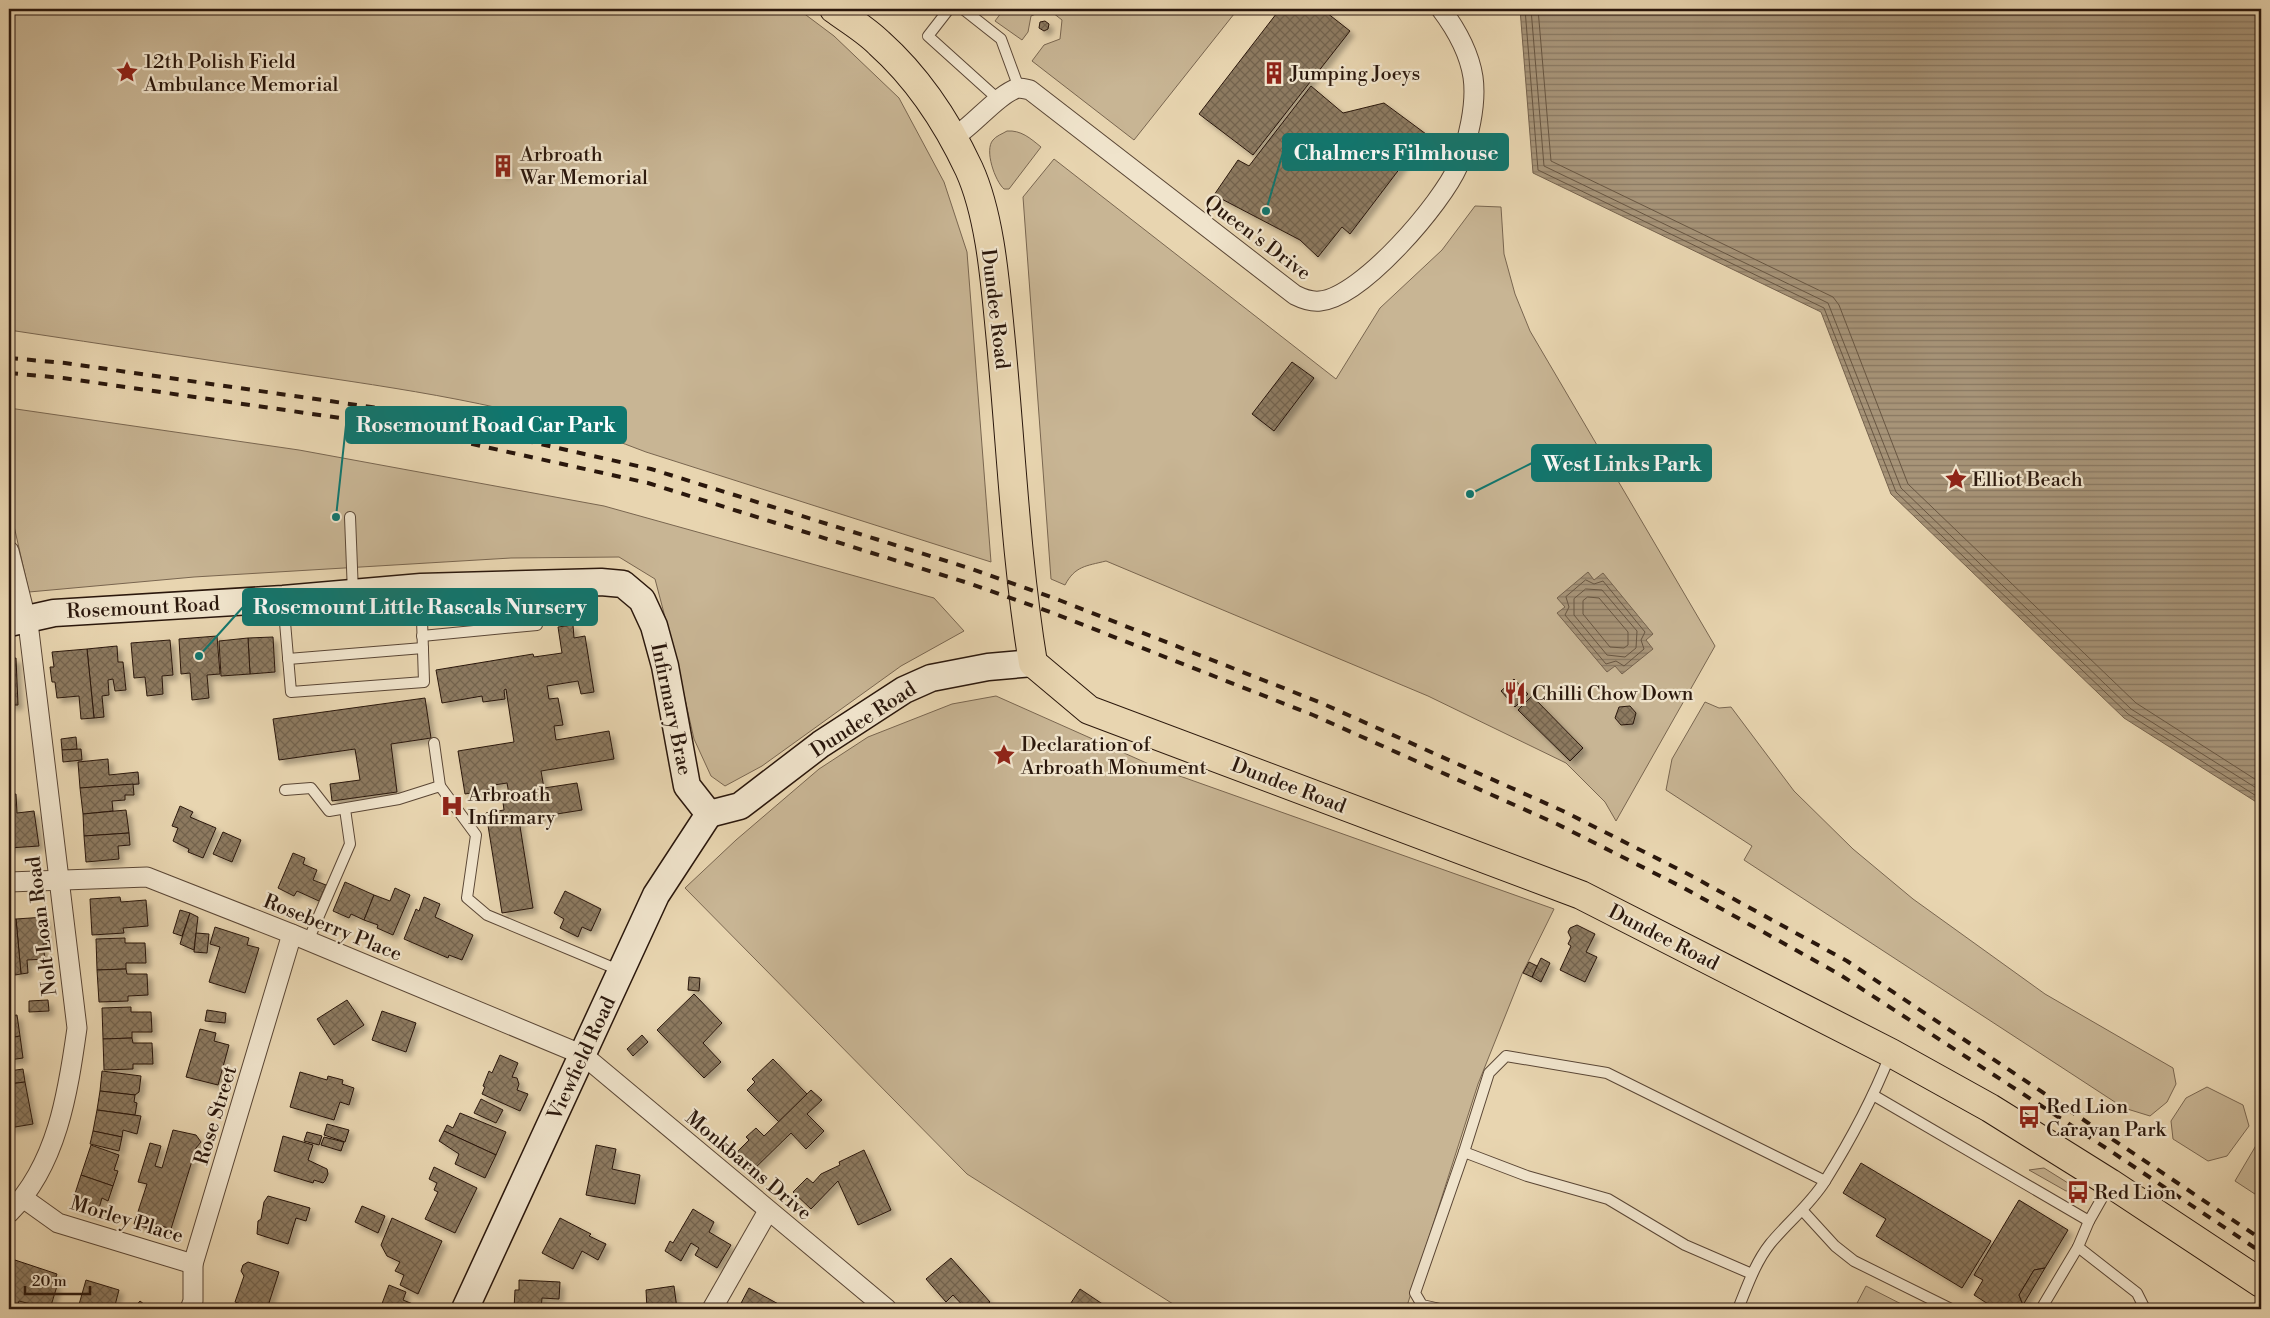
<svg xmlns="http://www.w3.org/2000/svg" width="2270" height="1318" viewBox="0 0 2270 1318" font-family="'Libre Bodoni',serif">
	<defs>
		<pattern id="water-rules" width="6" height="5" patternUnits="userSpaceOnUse" patternTransform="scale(1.25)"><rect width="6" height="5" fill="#a79478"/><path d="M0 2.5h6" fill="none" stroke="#887861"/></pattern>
		<pattern id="building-cross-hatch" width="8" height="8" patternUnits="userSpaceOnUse" patternTransform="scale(1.25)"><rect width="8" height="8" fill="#8d7a61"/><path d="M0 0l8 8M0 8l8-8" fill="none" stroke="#73634e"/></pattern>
		<filter id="shadow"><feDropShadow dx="4.5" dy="4.5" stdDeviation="2.5" flood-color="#0004"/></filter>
	</defs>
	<rect width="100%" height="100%" fill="#e8d5b0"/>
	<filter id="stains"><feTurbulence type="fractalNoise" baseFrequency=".004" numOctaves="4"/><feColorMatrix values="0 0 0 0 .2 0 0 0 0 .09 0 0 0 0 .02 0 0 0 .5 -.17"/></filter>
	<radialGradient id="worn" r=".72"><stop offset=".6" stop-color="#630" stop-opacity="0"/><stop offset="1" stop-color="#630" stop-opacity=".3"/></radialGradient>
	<g fill="#c8b594" stroke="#796650">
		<path d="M9,9h789l36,27 65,62 45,84 23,70 24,310 -345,-110c-109,-43 -223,-60 -338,-77 -100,-15 -200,-30 -299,-45z"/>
		<path d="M1004,9h234l-104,131 -102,-79 12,-16 16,-6 2,-19 -14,-11 -17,7 -3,16 -6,8 -27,-19z"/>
		<path d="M1007,131c14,-1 23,7 34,16l-32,42h-5c-9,-8 -20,-39 -11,-49 3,-4 9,-6 14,-9z"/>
		<path d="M1054,159l282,220 44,-71 62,-58 33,-44 26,1 3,47 11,40 15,37 185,315 -99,175 -11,-19 -39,-39 -138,-67 -322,-135c-20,5 -31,5 -41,24l-14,-6 -28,-382z"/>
		<path d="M9,408l290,42 305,56 330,92 30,33 -63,35 -139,100 -37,20 -14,-10 -17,-37 -19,-84 -20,-76 -36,-22 -108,1 -317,19 -165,15 -20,-88z"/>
		<path d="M996,696l164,73 394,140 -32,65 -44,110 -72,225h-225l-214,-135 -282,-286 51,-48 83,-71 49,-32 84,-33z"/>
		<path d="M1705,702l14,6 12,-1 63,84 59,58 60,50 132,95 128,74 3,16 -9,18 -17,14 -26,-8 -380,-248 8,-14 -86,-56 6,-31z"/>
		<path d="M2207,1087l36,18 6,21 -22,30 -19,5 -35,-22 -2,-18 15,-23z"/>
		<path d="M2261,1137v61l-26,-17z"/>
		<path d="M2044,1168l32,20 -1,2 -9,1 -37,-21z"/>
		<path d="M1866,1286l45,23h-57z"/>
	</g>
	<g fill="url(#water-rules)" stroke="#75624d">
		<path d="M1520,9h741v796l-137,-87 -233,-224 -70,-182 -288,-139z"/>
		<path d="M1588,572l6,8 9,-7 50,61 -7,6 7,9 -31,25 -7,-8 -8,6 -50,-59 8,-6 -8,-9z"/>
	</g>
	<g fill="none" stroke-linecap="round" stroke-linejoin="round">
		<g stroke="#685642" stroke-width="1">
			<path d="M1525,9l13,161 286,138 72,184 232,222 133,85"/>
			<path d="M1531,9l13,157 284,137 73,185 230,221 130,82"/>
			<path d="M1538,9l13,152 282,136 6,8 69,179 228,219 125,80"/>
			<path d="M1586,580l8,4 9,-3 42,51 -4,8 3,9 -20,17 -8,-5 -10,3 -41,-49 4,-8 -3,-10z"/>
			<path d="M1586,589l16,1 35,41 -1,17 -11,9 -18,-2 -33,-40v-16z"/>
			<path d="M1588,597l11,1 29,34v13l-4,3 -14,-1 -27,-33v-13z"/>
		</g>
	</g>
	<g fill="url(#building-cross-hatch)" stroke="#2a170c" filter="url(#shadow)">
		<path d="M1280,9h42l28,22 -97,124 -54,-41z"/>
		<path d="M1045,21l4,3 -1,5 -4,2 -5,-3 1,-6z"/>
		<path d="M1311,86l32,27 41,-10 42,31 -76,100 -8,-7 -24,30 -18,-17 -86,-45 24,-35 11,6z"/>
		<path d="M504,158l5,13 -7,3 -5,-14z"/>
		<path d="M1292,362l22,16 -40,53 -22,-17z"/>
		<path d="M573,625l1,13 11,-2 9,56 -13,2 -3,-13 -31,5 2,13 9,-1 5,27 -9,1 2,14 53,-9 5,28 -73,12 3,17 33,-5 5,27 -63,10 14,88 -31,5 -16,-100 18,-3 -2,-15 7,-1 -2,-11 -13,2v4l-29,5 -7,-43 56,-9 -8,-53 -2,1 1,9 -22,3 -1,-6 -40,7 -6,-33 97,-16 1,3 28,-4 -4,-26z"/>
		<path d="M217,636l3,38 -13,1 2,23 -17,2 -2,-27 -9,1 -2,-35z"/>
		<path d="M273,637l2,35 -25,2 -2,-36z"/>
		<path d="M248,638l2,36 -29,2 -2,-35z"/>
		<path d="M170,640l3,35 -11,1 1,18 -16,2 -2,-19 -11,1 -3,-35z"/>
		<path d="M117,646l1,16h5l3,28 -11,1 -2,-12 -5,1 1,15 -7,1 2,21 -10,1 -7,-69z"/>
		<path d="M87,649l7,69 -13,1 -2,-23 -22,2 -2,-16h-3l-2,-15h4l-2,-15z"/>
		<path d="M16,658l2,47h-9v-46z"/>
		<path d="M1514,679l14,15 -13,13 -14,-16z"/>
		<path d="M1532,696l51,52 -13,13 -52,-51z"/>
		<path d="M425,698l6,40 -40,6 6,48 -65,9 -2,-17 30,-4 -5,-31 -76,11 -6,-41z"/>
		<path d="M1630,706l6,7 -3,11 -12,1 -6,-7 4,-11z"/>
		<path d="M76,737l1,12 -15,1 -1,-11z"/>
		<path d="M81,749l1,11 -19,2 -1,-12z"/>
		<path d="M108,759l1,16 29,-3 1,12 -59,4 -2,-26z"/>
		<path d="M133,784l1,11h-9v5l-13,1 1,10 -30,3 -3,-26z"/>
		<path d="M16,794l1,19 17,-2 5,35 -30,2v-53z"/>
		<path d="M180,806l13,6 -3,5 26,11 -13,30 -15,-6 1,-3 -16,-8 5,-13 -6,-2z"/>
		<path d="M126,810l3,23 -45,3 -1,-22z"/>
		<path d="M223,832l18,8 -9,22 -19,-8z"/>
		<path d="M129,833l1,12 -12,1 1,13 -33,3 -2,-26z"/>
		<path d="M293,853l12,5 -2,6 14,6 -4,10 13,5 -7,16 -22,-10 -3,5 -16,-8z"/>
		<path d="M345,882l29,13 -10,25 -13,-6 -2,4 -16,-7z"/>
		<path d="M395,888l15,7 -17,40 -16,-7 1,-3 -14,-5 10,-25 16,6z"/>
		<path d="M565,891l36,18 -10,22 -9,-4 -4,10 -18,-9 4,-9 -10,-6z"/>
		<path d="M120,897l1,5 25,-2 2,26 -25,2 1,5 -32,2 -2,-36z"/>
		<path d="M424,897l16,7 -5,13 38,18 -11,25 -13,-5 -1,3 -44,-19 12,-30 3,2z"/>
		<path d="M180,910l10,3 -8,23 -9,-3z"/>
		<path d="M190,913l8,4 -4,33 -14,-6z"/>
		<path d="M45,917l2,27h-4l2,15 -18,1 1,13 -7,1 -5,-55z"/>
		<path d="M9,919h7l5,55 -6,1 -1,-6 -2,1 -3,-20z"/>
		<path d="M1577,925l18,9 -9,18 11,5 -12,25 -25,-12 11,-24 -3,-2 3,-6 -3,-6 2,-4z"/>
		<path d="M215,927l34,11 -2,7 12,3 -14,45 -36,-11 11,-35 -10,-3z"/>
		<path d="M196,933l13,1 -2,19 -13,-1z"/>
		<path d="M125,938v5h20l1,20h-20v6l-29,1 -1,-31z"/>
		<path d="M1541,958l9,5 -9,19 -9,-5z"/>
		<path d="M1529,962l8,4 -5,11 -9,-4z"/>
		<path d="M126,969l1,5h20l1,21 -20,1v5l-29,1 -2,-32z"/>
		<path d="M689,977l11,1 -1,13 -11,-1z"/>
		<path d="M694,994l28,29 -19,20 18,19 -17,16 -47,-48z"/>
		<path d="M48,1000l1,11 -20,1v-11z"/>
		<path d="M347,1000l17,25 -30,20 -17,-26z"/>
		<path d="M131,1007v5h20l1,20h-20v6l-29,1 -1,-31z"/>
		<path d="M207,1010l19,3 -1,10 -20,-2z"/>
		<path d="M382,1011l34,12 -10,29 -34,-12z"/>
		<path d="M17,1015l3,21 -11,2v-22z"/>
		<path d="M200,1029l16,4 -2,8 15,4 -11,40 -32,-8z"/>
		<path d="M642,1035l6,7 -15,14 -6,-7z"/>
		<path d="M20,1036l3,22 -14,2v-22z"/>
		<path d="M132,1038l1,5h19l1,21h-20v5l-29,1 -1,-31z"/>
		<path d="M500,1055l18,8 -6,14 5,1 2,6 -2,6 11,4 -8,17 -38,-17 3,-7 -2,-1 6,-15 3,2z"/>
		<path d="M773,1059l34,35 -28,28 -32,-32 8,-8 -3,-3z"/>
		<path d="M23,1069l2,13 -16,2v-13z"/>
		<path d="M102,1071l39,5 -2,16 -4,3 -35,-4z"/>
		<path d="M300,1072l27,8 1,-4 15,4 -1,4 12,4 -5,17 -9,-3 -6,18 -44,-13z"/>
		<path d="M25,1082l8,42 -24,4v-44z"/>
		<path d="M811,1090l11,10 -15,14 17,17 -18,18 -15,-16 -42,41 -17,-17 17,-17 -3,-3 10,-9 8,8z"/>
		<path d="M100,1091l35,4 -1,7 3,1 -2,12 -38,-5z"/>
		<path d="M481,1099l22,11 -7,13 -22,-10z"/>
		<path d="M97,1110l44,6 -4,18 -14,-4 -1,7 -29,-6z"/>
		<path d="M460,1113l46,19 -10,23 -52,-24 3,-6 6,3z"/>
		<path d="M327,1124l22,6 -4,12 -21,-7z"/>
		<path d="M173,1130l23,5 5,7 -5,6 -25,81 -15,-5 -2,6 -20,-6 13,-40 -9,-2 12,-39 11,3 -6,20 7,2z"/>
		<path d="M93,1131l29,6 -3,14 -29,-7z"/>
		<path d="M444,1131l52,24 -11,23 -30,-14 4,-10 -20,-13z"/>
		<path d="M307,1132l15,4 -3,9 -15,-4z"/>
		<path d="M283,1136l30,9 -5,15 19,9 1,5 -3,7 -2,2 -9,-3 -1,3 -39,-12z"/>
		<path d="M324,1137l20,5 -3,9 -20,-6z"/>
		<path d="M91,1145l28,10 -5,15 4,1 -5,15 -32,-11z"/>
		<path d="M596,1145l20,4 -4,20 28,6 -5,29 -49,-9z"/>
		<path d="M864,1150l27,60 -33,15 -20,-44 -27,28 -18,-17 14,-14 6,5 8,-9 19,-9 -1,-3z"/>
		<path d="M1861,1163l130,78 -29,47 -86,-52 10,-17 -43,-26z"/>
		<path d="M434,1167l43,21 -22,45 -30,-14 13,-27 -4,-2 3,-7 -8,-4z"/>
		<path d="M81,1175l32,11 -5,15 -6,-3 -5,17 -26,-9z"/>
		<path d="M268,1196l42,12 -4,13 -10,-3 -8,26 -31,-10 1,-13 3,-2 3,-17z"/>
		<path d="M2019,1200l49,30 -23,38 -11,2 -15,25 4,10 -2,4h-25l-22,-14 9,-15 -9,-5z"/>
		<path d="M362,1206l23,10 -7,17 -23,-11z"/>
		<path d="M693,1209l21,13 -5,10 22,13 -14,23 -22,-13 4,-7 -8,-5 -10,18 -16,-10 5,-10 3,2z"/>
		<path d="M392,1218l50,23 -24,53 -18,-9 4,-10 -9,-4 5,-9 -13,-6 -6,-11z"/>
		<path d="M560,1218l31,16 -2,2 17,8 -8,16 -16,-9 -9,18 -31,-16z"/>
		<path d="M951,1258l39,44 -8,7h-16l-13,-14 -7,7 -20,-23z"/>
		<path d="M15,1260l42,14 -4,11 4,1 -7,23 -31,-8 -3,8h-7v-40l3,1z"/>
		<path d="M248,1262l31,10 -12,37h-11l-21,-7 9,-26 -3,-5 2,-6z"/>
		<path d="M2045,1268l-22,37 -4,-10 15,-25z"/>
		<path d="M86,1280l33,10 -5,19 -36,-1z"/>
		<path d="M519,1280l41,2 -1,17 -17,-1 -1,11h-27l1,-19h4z"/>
		<path d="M389,1285l17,7 -3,8 17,7 -1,2h-39z"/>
		<path d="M674,1286l3,23h-30l-1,-19z"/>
		<path d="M749,1288l33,18 -1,3h-43z"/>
		<path d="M1080,1289l30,20h-43z"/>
		<path d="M140,1301l10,8 5,-6 6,6h-28z"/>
	</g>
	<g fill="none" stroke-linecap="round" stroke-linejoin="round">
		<defs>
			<g id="lane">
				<path d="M949,9l-21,27 71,64"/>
				<path d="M963,9l38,30 18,49"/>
				<path d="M350,517l3,76"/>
				<path d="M283,599l8,93 133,-10 -3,-94"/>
				<path d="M422,636l115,-11"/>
				<path d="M288,659l135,-11"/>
				<path d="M434,743l6,43"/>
				<path d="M285,790l26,-2 18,23 70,-12 41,-13 36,49 -9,63 20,17 134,56"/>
				<path d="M308,941l42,-97 -5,-35"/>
				<path d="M1873,1095l216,126"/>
				<path d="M1803,1211l32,35 19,15 97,48"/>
				<path d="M2078,1247l59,46 8,16"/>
				<path d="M1752,1274l-67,-29 -77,-46 -81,-23 -63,-24 25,-79 17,-17 101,17 218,108"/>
				<path d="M1440,1309l-18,-4 -7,-12 49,-141"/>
				<path d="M1738,1309c9,-22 17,-46 32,-65 18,-22 40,-39 55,-63 25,-40 48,-83 65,-126"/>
				<path d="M2041,1309l37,-62 11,-26 21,-37"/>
			</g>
			<g id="street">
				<path d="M953,138c20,-12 45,-44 65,-50 4,0 8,1 12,2l265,205c8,4 16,7 25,6 42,-4 122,-98 138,-135 10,-26 19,-61 15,-89 -4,-26 -17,-48 -32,-68"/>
				<path d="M9,551l20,80 48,397c-9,65 -20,137 -68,185"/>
				<path d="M9,882l138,-5 145,57 291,121 304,254"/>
				<path d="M23,1198l35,25 135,41"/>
				<path d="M190,1309l3,-8v-37l99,-330"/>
				<path d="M712,1309l56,-98"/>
			</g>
			<g id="secondary">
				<path d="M9,623l45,-10 229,-14 138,-12 180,-5 22,2 19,16 12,26 11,40 22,120 22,28"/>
				<path d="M709,814l31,-8 81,-62 83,-54 27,-12 57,-11 45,-4"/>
				<path d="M465,1309l191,-414 53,-81"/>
			</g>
			<path id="primary" d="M834,9c15,11 32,21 45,34 38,34 68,79 90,126 21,46 26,112 31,163 11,110 15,221 33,331l56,47 492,185 310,158 99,55 120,75 151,100"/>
		</defs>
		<use href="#lane" stroke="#5a4635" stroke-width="12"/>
		<use href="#street" stroke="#5a4635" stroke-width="21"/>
		<use href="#secondary" stroke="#2a170c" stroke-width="29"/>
		<use href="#primary" stroke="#2a170c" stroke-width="30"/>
		<use href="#lane" stroke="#f0e4cc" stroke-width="10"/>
		<use href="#street" stroke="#f0e4cc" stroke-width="19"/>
		<use href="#secondary" stroke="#f0e4cc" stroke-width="26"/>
		<use href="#primary" stroke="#e8d5b0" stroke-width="28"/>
		<g stroke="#2a170c" stroke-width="4" stroke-dasharray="9 9" stroke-linecap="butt">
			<path d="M9,358l56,5 320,46 266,60 321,100 87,31 260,102 244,109 125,63 159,87 414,278"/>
			<path d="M9,373l54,5 319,46 266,59 320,100 85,30 260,102 244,109 125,63 157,87 270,176 152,102"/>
		</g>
	</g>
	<defs>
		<symbol id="sight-bare" viewBox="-9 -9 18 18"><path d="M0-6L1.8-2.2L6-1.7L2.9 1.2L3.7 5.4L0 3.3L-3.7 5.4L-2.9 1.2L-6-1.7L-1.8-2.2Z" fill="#8f2418" stroke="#f0e4cc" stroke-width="2.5" paint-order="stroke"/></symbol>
		<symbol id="building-bare" viewBox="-9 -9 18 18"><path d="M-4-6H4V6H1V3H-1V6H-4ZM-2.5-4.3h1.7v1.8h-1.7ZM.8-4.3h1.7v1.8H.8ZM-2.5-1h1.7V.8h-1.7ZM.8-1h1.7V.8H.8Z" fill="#8f2418" stroke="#f0e4cc" stroke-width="2.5" paint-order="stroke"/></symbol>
		<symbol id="restaurant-bare" viewBox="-9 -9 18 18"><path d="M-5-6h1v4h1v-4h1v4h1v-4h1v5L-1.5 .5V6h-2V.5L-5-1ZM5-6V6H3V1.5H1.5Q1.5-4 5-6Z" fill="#8f2418" stroke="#f0e4cc" stroke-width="2.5" paint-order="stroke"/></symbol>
		<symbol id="hospital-bare" viewBox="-9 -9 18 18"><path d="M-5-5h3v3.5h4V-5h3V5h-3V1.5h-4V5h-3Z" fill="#8f2418" stroke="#f0e4cc" stroke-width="2.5" paint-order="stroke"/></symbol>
		<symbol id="bus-bare" viewBox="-9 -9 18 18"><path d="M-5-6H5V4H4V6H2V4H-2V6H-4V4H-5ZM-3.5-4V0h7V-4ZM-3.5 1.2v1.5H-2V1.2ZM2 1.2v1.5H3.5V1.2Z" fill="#8f2418" stroke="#f0e4cc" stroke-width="2.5" paint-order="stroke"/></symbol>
	</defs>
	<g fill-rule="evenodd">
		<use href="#sight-bare" x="111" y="56" width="32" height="32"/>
		<use href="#building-bare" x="1258" y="57" width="32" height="32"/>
		<use href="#building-bare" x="487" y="150" width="32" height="32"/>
		<use href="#sight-bare" x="1940" y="463" width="32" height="32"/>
		<use href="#restaurant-bare" x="1499" y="677" width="32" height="32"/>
		<use href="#sight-bare" x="988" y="739" width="32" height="32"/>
		<use href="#hospital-bare" x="436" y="790" width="32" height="32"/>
		<use href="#bus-bare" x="2013" y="1101" width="32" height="32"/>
		<use href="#bus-bare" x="2062" y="1176" width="32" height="32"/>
	</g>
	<g text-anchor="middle" stroke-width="4.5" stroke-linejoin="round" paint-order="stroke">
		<g font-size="20" fill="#2a170c" stroke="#f0e4cc" text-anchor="start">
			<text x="144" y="68">12th Polish Field<tspan x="144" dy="23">Ambulance Memorial</tspan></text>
			<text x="1290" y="80">Jumping Joeys</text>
			<text x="520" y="161">Arbroath<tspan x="520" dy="23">War Memorial</tspan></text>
			<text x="1972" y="486">Elliot Beach</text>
			<text x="1532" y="700">Chilli Chow Down</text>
			<text x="1021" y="751">Declaration of<tspan x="1021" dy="23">Arbroath Monument</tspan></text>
			<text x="468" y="801">Arbroath<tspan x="468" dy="23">Infirmary</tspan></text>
			<text x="2046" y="1113">Red Lion<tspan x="2046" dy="23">Caravan Park</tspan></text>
			<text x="2094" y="1199">Red Lion</text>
		</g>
		<g font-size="20" fill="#2a170c" stroke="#f0e4cc">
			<text transform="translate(1258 237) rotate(37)" y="7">Queen's Drive</text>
			<text transform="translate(996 309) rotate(83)" y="7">Dundee Road</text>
			<text transform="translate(143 607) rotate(-3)" y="7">Rosemount Road</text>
			<text transform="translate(672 709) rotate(78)" y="7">Infirmary Brae</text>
			<text transform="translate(863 719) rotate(-33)" y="7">Dundee Road</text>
			<text transform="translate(1289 785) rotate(21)" y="7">Dundee Road</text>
			<text transform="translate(41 926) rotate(-97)" y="7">Nolt Loan Road</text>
			<text transform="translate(333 927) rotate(22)" y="7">Roseberry Place</text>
			<text transform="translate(1664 937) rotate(27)" y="7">Dundee Road</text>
			<text transform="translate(581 1058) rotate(-65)" y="7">Viewfield Road</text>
			<text transform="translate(215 1115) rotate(-73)" y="7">Rose Street</text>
			<text transform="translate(749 1165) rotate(40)" y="7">Monkbarns Drive</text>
			<text transform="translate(127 1219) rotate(17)" y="7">Morley Place</text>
		</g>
	</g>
	<path fill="none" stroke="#0f766e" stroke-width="2" d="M1266 211L1283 152M336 517L346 425M1470 494L1532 463M199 656L243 607"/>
	<g fill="#0f766e" stroke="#f0e4cc" stroke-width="2">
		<circle cx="1266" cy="211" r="5"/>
		<circle cx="336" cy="517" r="5"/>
		<circle cx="1470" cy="494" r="5"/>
		<circle cx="199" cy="656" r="5"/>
	</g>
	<g fill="#0f766e" stroke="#0f766e" stroke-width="2">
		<rect x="1283" y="134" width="225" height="36" rx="5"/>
		<rect x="346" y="407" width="280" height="36" rx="5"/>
		<rect x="1532" y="445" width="179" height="36" rx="5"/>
		<rect x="243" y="589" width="354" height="36" rx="5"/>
	</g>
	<g font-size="21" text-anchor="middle" font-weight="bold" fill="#fff">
		<text x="1396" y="160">Chalmers Filmhouse</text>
		<text x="486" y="432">Rosemount Road Car Park</text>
		<text x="1622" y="471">West Links Park</text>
		<text x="420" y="614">Rosemount Little Rascals Nursery</text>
	</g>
	<rect width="2270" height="1318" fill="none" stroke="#e8d5b0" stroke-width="30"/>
	<rect x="10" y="10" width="2250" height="1298" fill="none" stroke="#2a170c" stroke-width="2.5"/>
	<rect x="15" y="15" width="2240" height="1288" fill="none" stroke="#2a170c"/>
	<path d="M25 1286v8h65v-8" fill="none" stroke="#2a170c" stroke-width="2.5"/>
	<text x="32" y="1286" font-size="15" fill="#2a170c" stroke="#f0e4cc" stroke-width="4" paint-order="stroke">20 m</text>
	<rect width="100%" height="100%" filter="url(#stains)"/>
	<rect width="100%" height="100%" fill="url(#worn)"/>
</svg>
